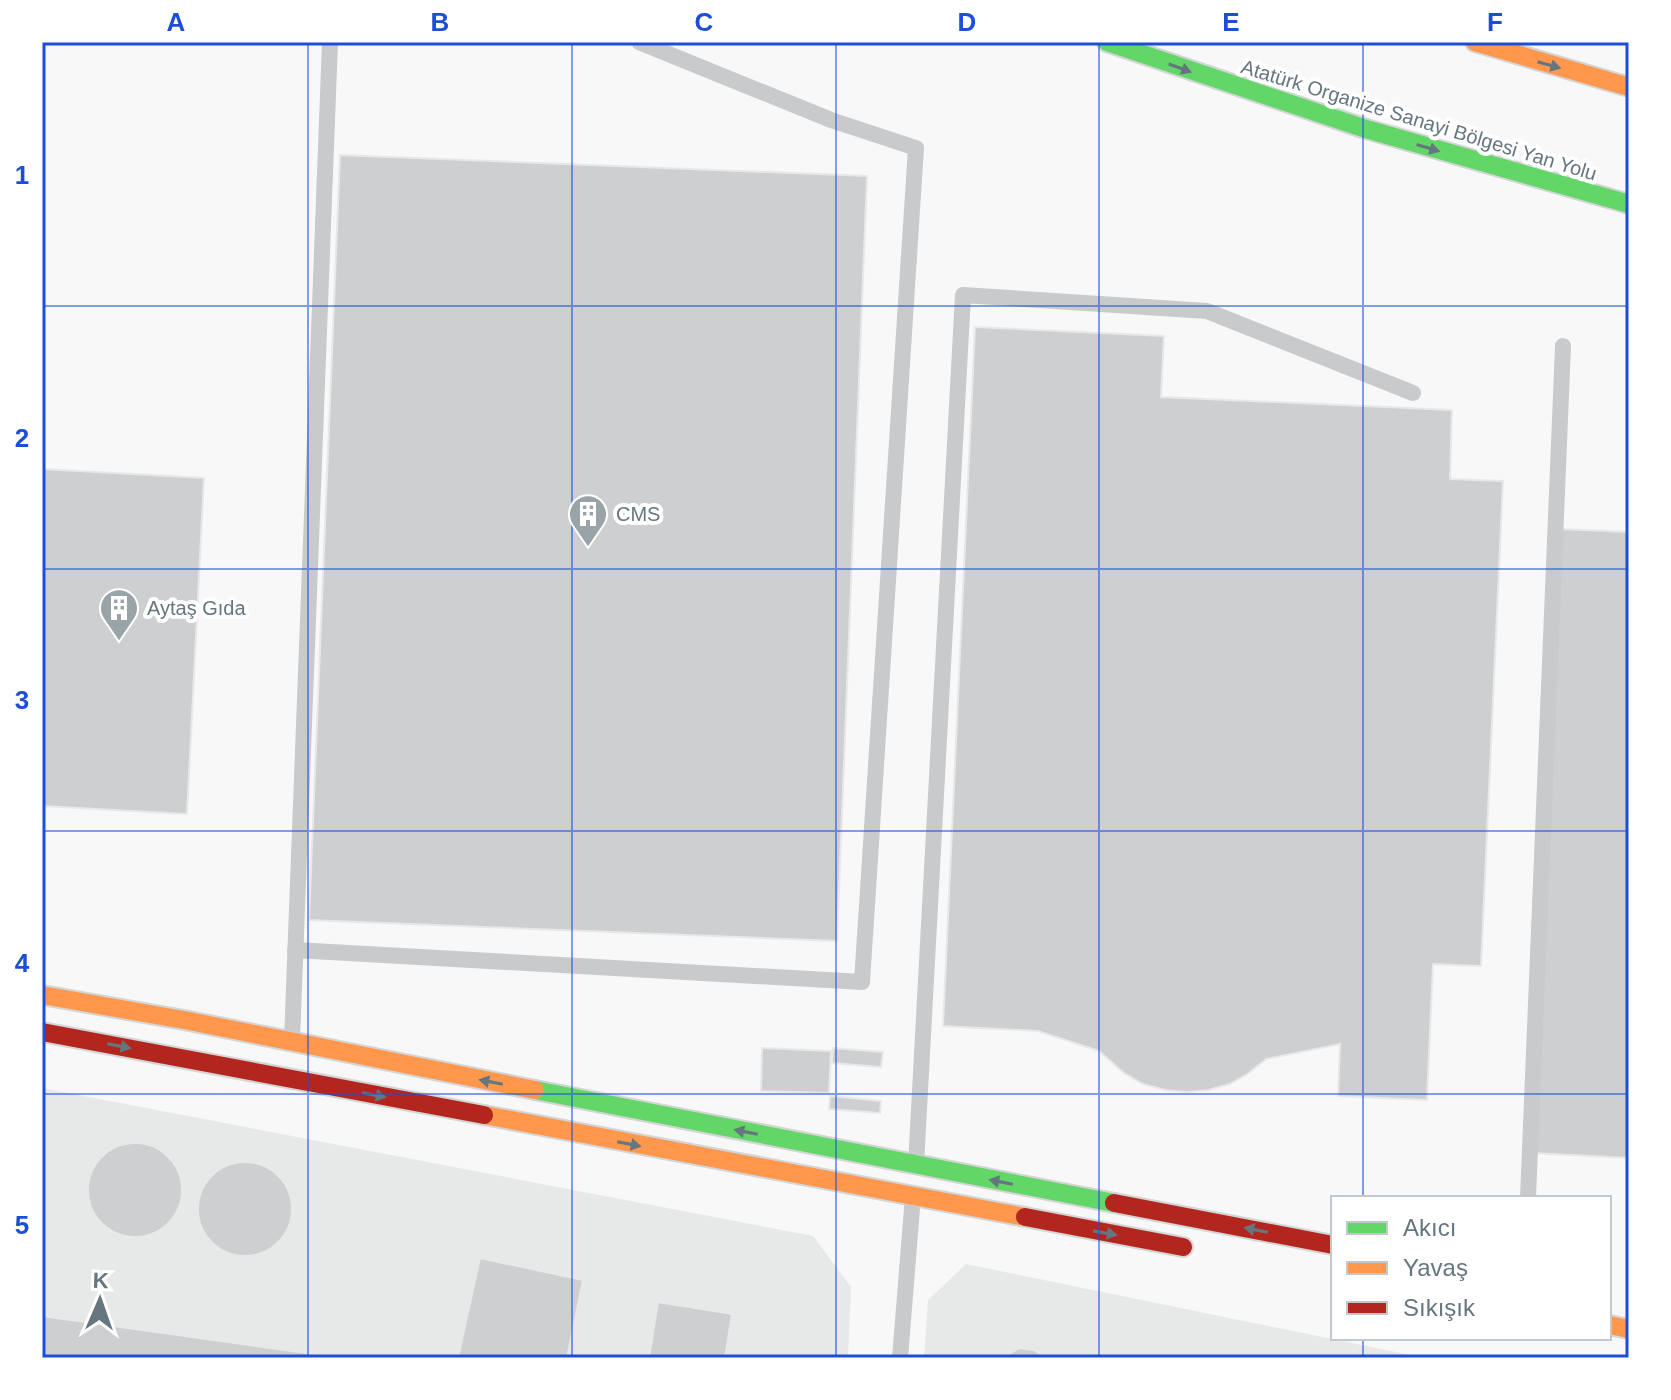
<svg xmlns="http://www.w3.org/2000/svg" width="1671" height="1400" viewBox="0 0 1671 1400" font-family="Arial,sans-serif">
	<rect width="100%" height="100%" fill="#f8f8f8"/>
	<g fill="#e7e8e8">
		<path d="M42,1088l771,148 38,51 -3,71h-806z"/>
		<path d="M966,1264l459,94h-501l4,-58z"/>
	</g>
	<g fill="#cdcfd0" stroke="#e8e8e8" stroke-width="2">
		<path d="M340,155l527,21 -30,765 -528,-21z"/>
		<path d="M975,327l189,9 -3,61 291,13 -2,69 53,2 -22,485 -48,-2 -6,136 -89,-4 2,-52 -74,15 -17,14 -19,11 -22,6 -21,2 -22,-2 -22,-6 -19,-11 -25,-22 -61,-20 -95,-5z"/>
		<path d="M42,469l162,9 -17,336 -145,-8z"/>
		<path d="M1561,529l68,3v626l-96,-5z"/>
		<path d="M762,1048l69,3 -2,42 -68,-2z"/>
		<path d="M833,1048l50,4 -2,15 -49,-4z"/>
		<path d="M830,1096l51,5 -1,12 -51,-4z"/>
		<path d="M42,1140l3,17 -3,20z"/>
		<circle cx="135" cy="1190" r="47"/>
		<circle cx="245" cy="1209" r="47"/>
		<path d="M480,1258l103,22 -16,78h-109z"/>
		<path d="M658,1302l74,12 -7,44h-76z"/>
		<path d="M42,1316l271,38v4h-271z"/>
		<path d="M1019,1348l15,2 12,8h-43z"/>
	</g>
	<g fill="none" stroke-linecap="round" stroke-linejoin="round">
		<defs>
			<g id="fast">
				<path d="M1107,42l259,87 263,75"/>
				<path d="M535,1090l579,113"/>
			</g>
			<g id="slow">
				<path d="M1475,42l154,45"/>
				<path d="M42,995l142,25 351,70"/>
				<path d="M484,1115l541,102"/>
				<path d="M1609,1325l20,4"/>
			</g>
			<g id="jam">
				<path d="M42,1032l442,83"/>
				<path d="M1114,1203l219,42"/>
				<path d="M1025,1217l158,30"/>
			</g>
		</defs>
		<use href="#fast" stroke="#d4d5d6" stroke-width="22"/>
		<use href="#slow" stroke="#d4d5d6" stroke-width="22"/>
		<use href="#jam" stroke="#d4d5d6" stroke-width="22"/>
		<g stroke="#c9cacb" stroke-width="16">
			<path d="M295,950l567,32 54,-834 -85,-28 -192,-78"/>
			<path d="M292,1040l38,-998"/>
			<path d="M916,1165l47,-870 244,16 206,82"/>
			<path d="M1528,1198l35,-852"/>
			<path d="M900,1358l13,-162"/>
		</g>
		<use href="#fast" stroke="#63d668" stroke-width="18"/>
		<use href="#slow" stroke="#ff974d" stroke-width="18"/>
		<use href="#jam" stroke="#b3261e" stroke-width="18"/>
	</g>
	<defs><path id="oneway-solid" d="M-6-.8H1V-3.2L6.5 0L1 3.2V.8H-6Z" transform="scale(2)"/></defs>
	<g fill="#66767f">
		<use href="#oneway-solid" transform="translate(1549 65) rotate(16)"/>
		<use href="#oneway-solid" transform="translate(1180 68) rotate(20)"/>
		<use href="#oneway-solid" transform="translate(1428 148) rotate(17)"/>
		<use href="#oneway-solid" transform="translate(119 1046) rotate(11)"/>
		<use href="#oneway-solid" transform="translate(491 1082) rotate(-169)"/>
		<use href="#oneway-solid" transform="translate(374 1095) rotate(11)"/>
		<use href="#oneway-solid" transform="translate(746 1132) rotate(-169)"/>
		<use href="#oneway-solid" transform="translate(629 1144) rotate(11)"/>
		<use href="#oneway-solid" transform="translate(1001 1182) rotate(-169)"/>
		<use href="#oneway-solid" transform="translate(1256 1230) rotate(-169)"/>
		<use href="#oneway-solid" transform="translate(1105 1233) rotate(10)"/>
	</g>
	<path fill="none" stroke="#1d4ed8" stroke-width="2" stroke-opacity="0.55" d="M308,42v1316M572,42v1316M836,42v1316M1099,42v1316M1363,42v1156M42,306h1587M42,569h1587M42,831h1587M42,1094h1587M1363,1338v20"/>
	<defs>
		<symbol id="building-pin" viewBox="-11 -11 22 30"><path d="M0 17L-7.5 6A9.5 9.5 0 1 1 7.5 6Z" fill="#99a4a9" stroke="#fff"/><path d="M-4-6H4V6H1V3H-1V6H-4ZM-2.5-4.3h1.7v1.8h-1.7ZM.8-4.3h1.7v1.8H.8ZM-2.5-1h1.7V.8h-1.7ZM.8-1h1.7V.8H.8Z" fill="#fff"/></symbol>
	</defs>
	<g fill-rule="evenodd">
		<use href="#building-pin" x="566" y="492" width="44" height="60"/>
		<use href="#building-pin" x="97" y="586" width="44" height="60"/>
	</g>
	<g text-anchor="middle" stroke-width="8" stroke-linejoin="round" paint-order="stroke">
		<g font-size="20" fill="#66767f" stroke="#fff">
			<text transform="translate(1419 120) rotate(17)" y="7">Atatürk Organize Sanayi Bölgesi Yan Yolu</text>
		</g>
		<g font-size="20" fill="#66767f" stroke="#fff" text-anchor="start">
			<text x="616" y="521">CMS</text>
			<text x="147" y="615">Aytaş Gıda</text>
		</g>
	</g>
	<rect width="1671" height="1400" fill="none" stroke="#ffffff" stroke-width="88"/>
	<rect x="1331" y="1196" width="280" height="144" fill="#ffffff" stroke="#c2c8cc" stroke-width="2"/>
	<rect x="1347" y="1222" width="40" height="12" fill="#63d668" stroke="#c2c8cc" stroke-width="2"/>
	<text x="1403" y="1236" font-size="24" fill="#66767f">Akıcı</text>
	<rect x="1347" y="1262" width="40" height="12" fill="#ff974d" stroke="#c2c8cc" stroke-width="2"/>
	<text x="1403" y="1276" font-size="24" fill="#66767f">Yavaş</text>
	<rect x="1347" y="1302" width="40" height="12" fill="#b3261e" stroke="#c2c8cc" stroke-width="2"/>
	<text x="1403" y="1316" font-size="24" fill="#66767f">Sıkışık</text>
	<g transform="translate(100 1300) rotate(2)" stroke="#ffffff" stroke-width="6" paint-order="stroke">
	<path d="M0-6L14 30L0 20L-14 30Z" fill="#66767f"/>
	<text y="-12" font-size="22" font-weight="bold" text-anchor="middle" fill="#66767f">K</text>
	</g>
	<rect x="44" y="44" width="1583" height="1312" fill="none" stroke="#1d4ed8" stroke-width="3"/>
	<g font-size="26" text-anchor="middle" font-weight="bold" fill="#1d4ed8">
		<text x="176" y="31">A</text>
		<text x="440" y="31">B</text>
		<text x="704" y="31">C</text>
		<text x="967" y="31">D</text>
		<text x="1231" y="31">E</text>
		<text x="1495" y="31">F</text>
		<text x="22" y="184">1</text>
		<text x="22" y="447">2</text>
		<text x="22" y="709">3</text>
		<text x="22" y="972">4</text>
		<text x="22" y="1234">5</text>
	</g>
</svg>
